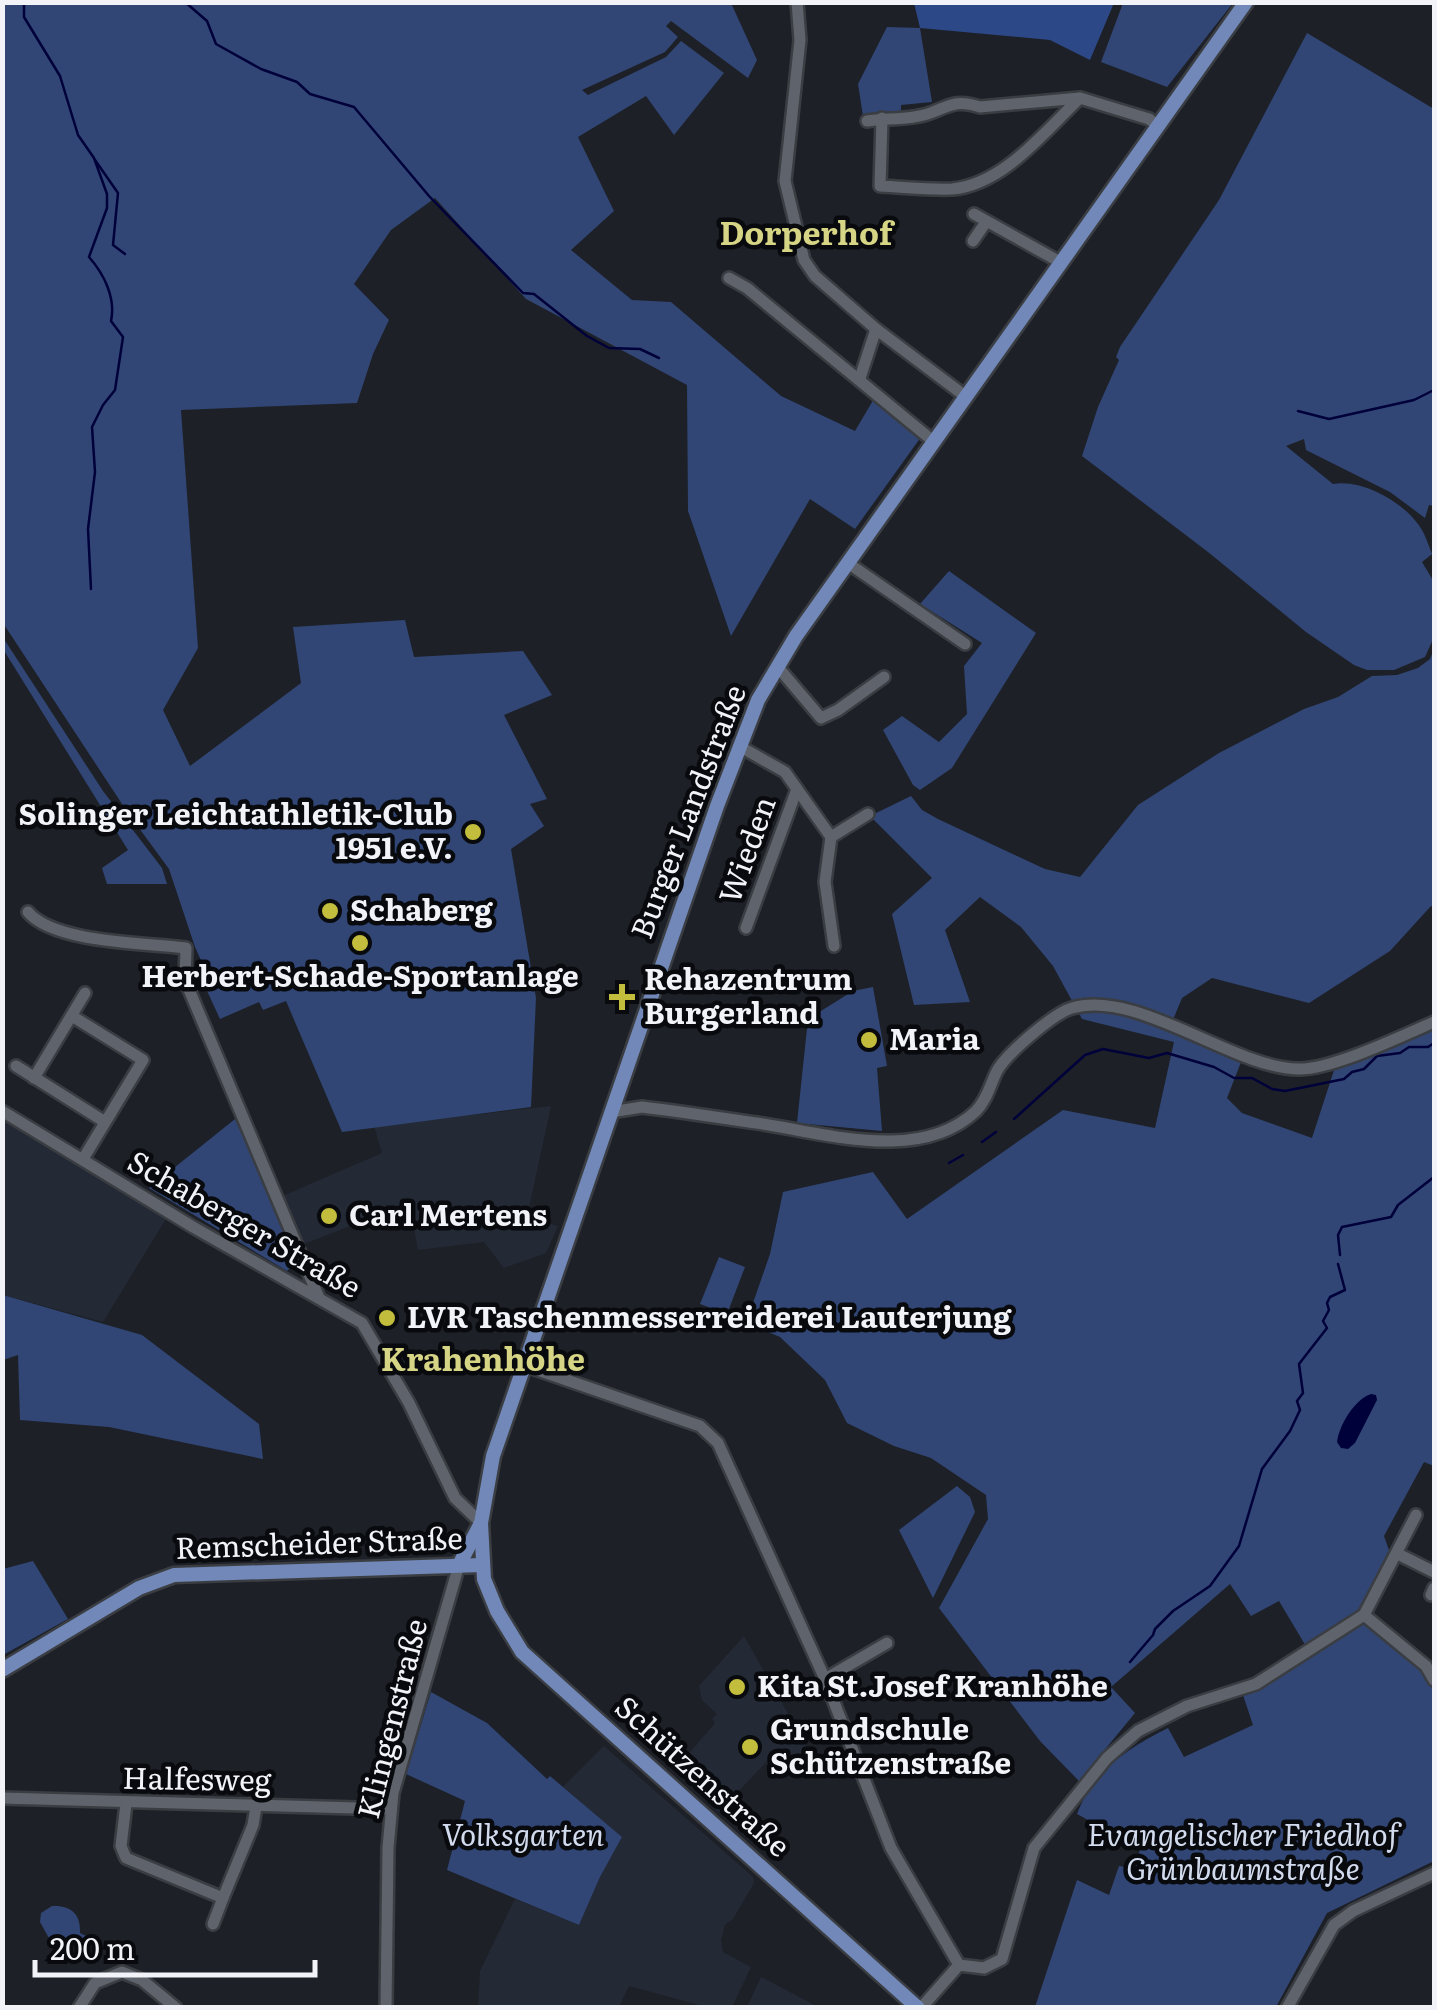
<svg xmlns="http://www.w3.org/2000/svg" width="1437" height="2010" viewBox="0 0 1437 2010" font-family="Literata,serif">
	<rect width="100%" height="100%" fill="#1d2027"/>
	<g fill="#232935">
		<path d="M551,1106l-24,111 31,9 -12,27 -42,15 -20,-26 -66,8 -9,-47 -110,43 -21,-48 104,-45 -8,-27z"/>
		<path d="M2,1120l165,97 -64,105 -100,-27z"/>
		<path d="M744,1636l64,113 -29,18 -9,-9 -51,54 -45,-41 41,-48 -3,-4 5,-5 -15,-14 -3,-14z"/>
		<path d="M604,1746l149,131 1,6 -21,36 -8,6 -4,15 2,12 28,15 -19,40h-26l-77,-21 -10,21 -141,1 2,-37 35,-72 64,26 21,-48 22,-40 -59,-50z"/>
		<path d="M761,1977l10,5 47,25h-71z"/>
	</g>
	<g fill="#314675">
		<path d="M2,3h729l26,57 -9,18 -77,-57 -5,5 12,11 -13,15 -83,38 6,5 78,-38 15,-16 43,32 -50,62 -28,-39 -68,41 36,74 -43,39 61,50 39,2 110,94 74,35 20,-34 46,40 -66,92 -45,-30 -79,137 -43,-125 -1,-126 -161,-86 -91,-101 -44,32 -37,54 35,36 -16,34 -16,49 -176,7 17,238 -35,62 27,56 111,-83 -8,-56 112,-7 9,37 109,-6 29,44 -48,20 43,84 -17,5 14,22 -33,23 25,149 -5,109 -189,25 -56,-131 -23,9 -4,-8 -39,17 -18,-39 6,-4 -13,-29 -26,-78 -41,-56 -125,-190z"/>
		<path d="M1123,3v-1l110,1 -66,84 -66,-25z"/>
		<path d="M887,27l33,1 12,74 -31,3v6l-38,5 -5,-32z"/>
		<path d="M1307,33l127,76v397l-5,-1 -4,13 -35,-26 -84,-42 -2,-11 -18,7 47,38c29,-5 68,17 85,40 7,9 10,20 14,30l-10,8 12,20v55l-9,20 -31,13h-27l-13,-5 -48,-33 -98,-80 -126,-96 16,-49 21,-47 -3,-3 4,-10 99,-147z"/>
		<path d="M949,571l87,62 -84,135 -32,22 -7,-5 -30,-55 19,-14 37,26 28,-28 -3,-48 18,-23 -62,-39z"/>
		<path d="M2,636l101,155 59,77 5,16h-60l-5,-16 26,-18 -125,-201z"/>
		<path d="M1434,649v259l-3,-2 -41,45 -81,52 -97,-25 -30,20 -12,29 73,30 -16,41 15,15 70,25 24,-74 98,-39v441l-10,-4 -40,74 7,20 -30,57 62,57 11,22v169l-107,52 -51,94h-241l42,-127 32,15 10,-29 12,2 10,-19 -64,-35c16,-43 51,-66 91,-86l16,29 69,-32 -10,-30 15,-5 52,-37 -31,-52 -28,15 -21,-32 -119,103 24,26 -56,68 -39,-40 -101,-133 49,-89 -2,-24 -55,-37 -37,-12 -47,-23 -22,-43 -45,-43 -34,-14 24,-69 13,-62 90,-20 34,47 156,-109 92,18 19,-86 -92,-23 -29,-53 -32,-39 -41,-30 -35,33 25,72 -56,3 -22,-91 40,-36 -62,-62 41,-20 11,14 16,9 107,50 35,8 58,-72 81,-52 85,-44 34,-12 34,-21 25,-1 21,-7 12,-9z"/>
		<path d="M873,987l14,79 -10,2 5,63 -85,-8 11,-104 45,-28z"/>
		<path d="M235,1119l65,140 -13,12 -138,-83z"/>
		<path d="M719,1257l26,10 -18,47 -27,-10z"/>
		<path d="M3,1295l139,40 117,89 4,35 -154,-32 -89,-7 -2,-65 -15,5z"/>
		<path d="M957,1486l13,11 5,15 -42,86 -34,-68z"/>
		<path d="M33,1561l35,58 -65,36v-86z"/>
		<path d="M431,1692l56,31 60,56 3,-3 72,61 -22,40 -21,48 -132,-55 18,-69 -59,-27z"/>
		<path d="M52,1906c19,-1 29,8 28,27l12,6 -4,7 -11,-5 -10,8h-12l-15,-27 1,-9z"/>
	</g>
	<path fill="#2d4887" d="M914,3v-1l200,1 -24,57 -40,-20 -130,-12z"/>
	<path fill="#00003a" d="M1371,1394l5,1 1,5 -22,43 -7,6 -7,-1 -4,-6c2,-17 18,-43 34,-48z"/>
	<g fill="none" stroke-linecap="round" stroke-linejoin="round">
		<g stroke="#00003a" stroke-width="2.5">
			<path d="M24,2v15l36,59 18,59 16,23 13,36v14l-18,49c15,17 27,41 22,64l12,16 -8,53 -12,15 -11,22 3,45 -7,57 3,60"/>
			<path d="M185,2l22,19 9,23 45,25 36,13 13,12 44,13 75,89 94,97 11,1 53,42 22,12 31,1 19,9"/>
			<path d="M95,160l23,33 -5,52 12,9"/>
			<path d="M1298,411l31,8 85,-19 20,-10"/>
			<path d="M1014,1119l71,-64 18,-6 46,9 18,-5 47,14 20,11h18l20,11 13,2 59,-12 8,-7 12,-3 13,-13 23,-3 9,-6h19l6,-4"/>
			<path d="M982,1142l14,-10"/>
			<path d="M949,1163l14,-8"/>
			<path d="M1340,1255l-2,-20 4,-8 49,-10 7,-12 36,-28"/>
			<path d="M1130,1662l23,-27 2,-6 18,-18 37,-25 29,-40 23,-77 28,-38 10,-21 -3,-9 6,-8 -4,-29 28,-36 -4,-7 6,-11 -2,-7 3,-6 15,-7 -7,-26"/>
		</g>
		<defs>
			<g id="minor">
				<path d="M797,2l3,38 -15,141 19,79 11,16 61,53 89,67"/>
				<path d="M882,118l-2,68c24,1 48,4 72,3 51,-4 93,-58 128,-91"/>
				<path d="M867,121c19,-3 48,-1 66,-9 19,-8 26,-12 47,-5l100,-9 69,21 8,6"/>
				<path d="M974,214l86,48"/>
				<path d="M973,241l13,-19"/>
				<path d="M729,278l18,10 186,153"/>
				<path d="M860,378l16,-49"/>
				<path d="M848,563l117,81"/>
				<path d="M777,666l44,52 17,-8 46,-33"/>
				<path d="M739,746l46,26 46,65 -6,45 9,64"/>
				<path d="M831,837l37,-23"/>
				<path d="M28,912c26,31 118,31 158,36l-1,32 134,318"/>
				<path d="M746,928l51,-139"/>
				<path d="M72,1016l71,44 -60,99"/>
				<path d="M16,1066l89,56"/>
				<path d="M34,1078l51,-85"/>
				<path d="M2,1111l191,116 169,96 47,80 46,95 26,25"/>
				<path d="M611,1112l31,-5c40,5 80,11 121,17 65,10 158,39 213,-13 11,-11 14,-26 21,-40 9,-17 57,-58 75,-63 66,-19 161,60 226,61 33,1 104,-33 136,-47"/>
				<path d="M523,1365l177,61 18,17 107,236 66,169 68,117 -38,43"/>
				<path d="M1398,1554l36,18"/>
				<path d="M1431,1595l3,-7"/>
				<path d="M1364,1615l62,51 8,14"/>
				<path d="M825,1679l62,-36"/>
				<path d="M2,1798l389,11"/>
				<path d="M126,1804l-5,42 5,12 97,40 30,-73 3,-18"/>
				<path d="M213,1924l10,-26"/>
				<path d="M959,1965l25,3 18,-9 32,-111 73,-90 31,-27 49,-25 69,-22 108,-69 52,-100"/>
				<path d="M79,2008l16,-25 27,-11 20,8 34,28"/>
				<path d="M386,2008l2,-160 5,-55 66,-228"/>
				<path d="M1287,2008l47,-83 19,-14 81,-38"/>
			</g>
			<g id="major">
				<path d="M459,1565l22,-42"/>
				<path d="M2,1670l137,-82 35,-13 308,-10"/>
				<path d="M918,2008l-396,-356 -25,-41 -13,-32 -3,-56 12,-67 224,-650 41,-106 38,-64 450,-634"/>
			</g>
		</defs>
		<use href="#minor" stroke="#3a3d42" stroke-width="16"/>
		<use href="#major" stroke="#3a3d42" stroke-width="19"/>
		<use href="#minor" stroke="#5f636b" stroke-width="11"/>
		<use href="#major" stroke="#7188b8" stroke-width="14"/>
	</g>
	<g fill="#c3bd3e" stroke="#080a0d" stroke-width="4">
		<circle cx="473" cy="832" r="10"/>
		<circle cx="330" cy="911" r="10"/>
		<circle cx="360" cy="943" r="10"/>
		<path d="M617 982h10v10h10v10h-10v10h-10v-10h-10v-10h10z"/>
		<circle cx="869" cy="1040" r="10"/>
		<circle cx="329" cy="1216" r="10"/>
		<circle cx="387" cy="1318" r="10"/>
		<circle cx="737" cy="1687" r="10"/>
		<circle cx="750" cy="1747" r="10"/>
	</g>
	<g text-anchor="middle" stroke-width="9" stroke-linejoin="round" paint-order="stroke">
		<g font-size="30" fill="#f1f3f8" stroke="#080a0d">
			<text transform="translate(689 812) rotate(-69)" y="10">Burger Landstraße</text>
			<text transform="translate(748 850) rotate(-70)" y="10">Wieden</text>
			<text transform="translate(244 1225) rotate(30)" y="10">Schaberger Straße</text>
			<text transform="translate(319 1544) rotate(-2)" y="10">Remscheider Straße</text>
			<text transform="translate(393 1719) rotate(-76)" y="10">Klingenstraße</text>
			<text transform="translate(702 1777) rotate(42)" y="10">Schützenstraße</text>
			<text transform="translate(197 1780) rotate(1)" y="10">Halfesweg</text>
		</g>
		<g font-size="30" font-weight="bold" fill="#f1f3f8" stroke="#080a0d" text-anchor="start">
			<text x="453" y="825" text-anchor="end">Solinger Leichtathletik-Club<tspan x="453" dy="34">1951 e.V.</tspan></text>
			<text x="350" y="921">Schaberg</text>
			<text x="360" y="987" text-anchor="middle">Herbert-Schade-Sportanlage</text>
			<text x="644" y="990">Rehazentrum<tspan x="644" dy="34">Burgerland</tspan></text>
			<text x="889" y="1050">Maria</text>
			<text x="349" y="1226">Carl Mertens</text>
			<text x="407" y="1328">LVR Taschenmesserreiderei Lauterjung</text>
			<text x="757" y="1697">Kita St.Josef Kranhöhe</text>
			<text x="770" y="1740">Grundschule<tspan x="770" dy="34">Schützenstraße</tspan></text>
		</g>
		<g font-size="30" font-style="italic" fill="#d2dbee" stroke="#080a0d">
			<text x="523" y="1846">Volksgarten</text>
			<text x="1243" y="1846">Evangelischer Friedhof<tspan x="1243" dy="34">Grünbaumstraße</tspan></text>
		</g>
		<g font-size="32" font-weight="bold" fill="#d6d485" stroke="#080a0d">
			<text x="806" y="245">Dorperhof</text>
			<text x="483" y="1371">Krahenhöhe</text>
		</g>
	</g>
	<rect width="1437" height="2010" fill="none" stroke="#f1f3f8" stroke-width="10"/>
	<path d="M35 1960v15h280v-15" fill="none" stroke="#f1f3f8" stroke-width="5"/>
	<text x="50" y="1960" font-size="30" fill="#f1f3f8" stroke="#080a0d" stroke-width="8" paint-order="stroke">200 m</text>
</svg>
